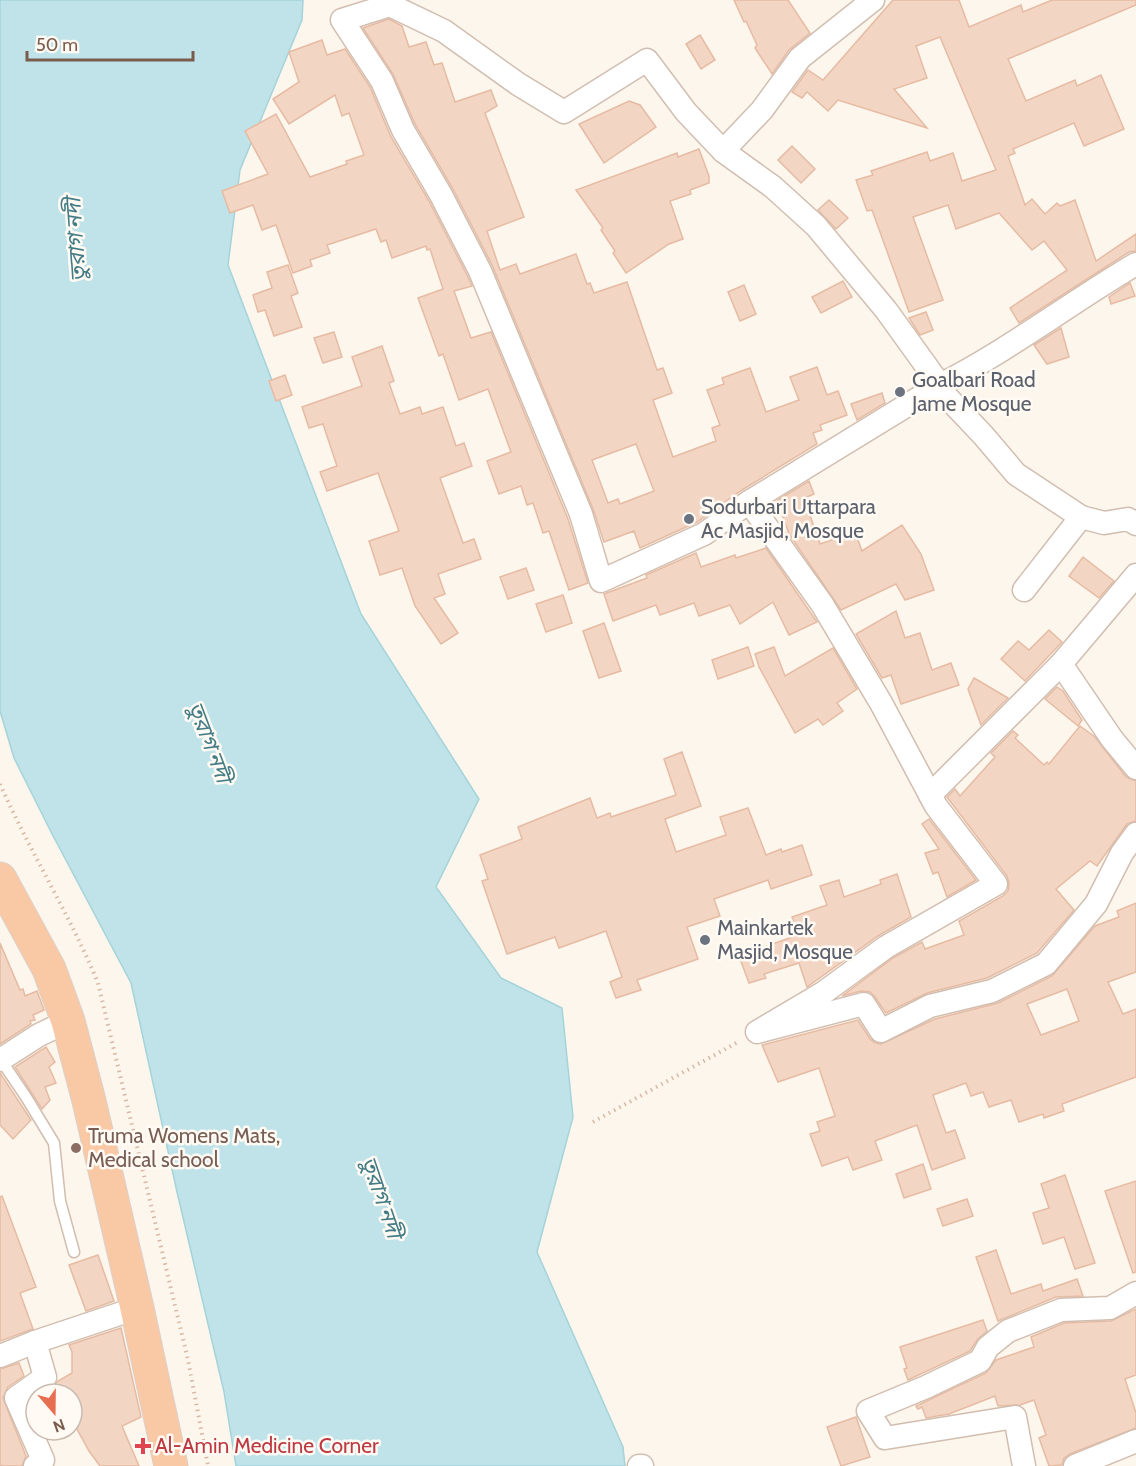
<svg xmlns="http://www.w3.org/2000/svg" width="1136" height="1466" viewBox="0 0 1136 1466" font-family="Cabin,'Noto Sans Bengali',sans-serif">
	<rect width="100%" height="100%" fill="#fdf6ec"/>
	<path fill="#bfe3e8" stroke="#a5d3da" stroke-width="1.5" d="M0,0h303l-1,20 -62,150 -12,95 133,349 118,185 -43,88 65,91 61,30 11,109 -36,135 86,195 2,19h-389l-12,-74 -47,-200 -46,-209 -80,-151 -37,-74 -14,-47z"/>
	<g fill="#f3d5c3" stroke="#e6bba3" stroke-width="1.5" fill-rule="evenodd">
		<path d="M734,0h54l22,33 -21,17 -17,24 -17,-26 2,-3 -11,-24 -2,1z"/>
		<path d="M893,0h66l10,27 52,-22 2,7 29,-12h84v5l-128,54 18,42 49,-21 2,6 24,-11 23,54 -40,17 -10,-23 -61,26 2,4 -7,3 17,49 7,-6 13,15 12,-11 3,3 15,-6 21,61 40,-27v17l-7,1 -25,16 -85,55 -9,-15 57,-38 -23,-29 -12,9 -33,-37 -43,16 -8,-24 -35,12 30,83 -34,12 -37,-102 -5,1 -11,-31 17,-5 -2,-4 56,-19 3,9 23,-8 9,28 34,-11 -56,-133 -24,9 11,32 -33,11 33,39 -89,-28 -10,11 -21,-19 -5,6 -10,-6 16,-22 15,10z"/>
		<path d="M389,19l13,7 7,21 17,-5 8,23 8,-2 13,39 36,-12 6,16 -12,7 39,104 -37,14 13,39 16,-6 4,10 56,-20 11,30 3,-1 4,10 33,-11 30,88 6,-2 9,25 -19,7 20,57 43,-16 -4,-13 8,-3 -13,-35 17,-6 -2,-6 28,-10 16,44 33,-12 -9,-23 27,-10 10,28 11,-4 9,24 -27,10 2,5 -9,3 4,11 -75,46 -45,32 -57,26 -6,-17 -30,11 -11,-33 -101,-244 -39,-76 -38,-65 -22,-50 -30,-46zM636,444l18,47 -34,13 -2,-5 -10,4 -16,-43z"/>
		<path d="M700,35l15,25 -14,9 -15,-25z"/>
		<path d="M322,40l5,15 18,-6 25,38 21,50 38,64 39,76 4,9 -18,5 17,47 20,-6 77,187 20,64 -19,7 -20,-59 -6,2 -10,-30 -6,2 -6,-19 -22,8 -12,-33 24,-9 -23,-63 -29,11 -16,-46 -4,2 -21,-58 25,-9 -13,-40 -3,1 -1,-4 -34,12 -6,-18 -5,2 -5,-13 -49,16 3,8 -20,7 2,6 -19,7 -17,-48 -14,5 -9,-25 -23,8 -8,-22 46,-17 -23,-43 31,-17 34,63 37,-13 -1,-3 18,-6 -15,-42 -7,3 -7,-21 -46,29 -16,-25 26,-17 -10,-30z"/>
		<path d="M629,101l11,4 16,22 -52,36 -25,-39z"/>
		<path d="M792,146l23,23 -14,14 -23,-23z"/>
		<path d="M699,149l10,27v7l-19,7 1,4 -21,7 13,38 -14,5 -43,29 -13,-20 2,-2 -14,-21 2,-2 -27,-38 101,-37 1,4z"/>
		<path d="M829,200l19,18 -12,11 -18,-19z"/>
		<path d="M288,265l10,28 -7,3 11,31 -28,9 -9,-26 -7,2 -5,-17 19,-7 -5,-16z"/>
		<path d="M843,281l9,16 -31,16 -9,-16z"/>
		<path d="M1130,283l5,13 -24,8 -2,-7z"/>
		<path d="M744,285l12,29 -16,7 -12,-29z"/>
		<path d="M926,312l7,18 -13,5 -11,-17z"/>
		<path d="M1061,328l8,29 -22,7 -13,-19z"/>
		<path d="M334,332l8,25 -19,6 -9,-25z"/>
		<path d="M382,346l12,35 -5,2 11,31 20,-7 2,7 21,-7 13,39 8,-3 8,23 -32,12 23,65 11,-4 7,20 -43,15 7,20 -11,4 24,35 -17,11 -26,-38 -13,-38 -22,7 -11,-34 30,-10 -21,-58 -51,18 -7,-19 17,-6 -14,-42 -14,4 -7,-21 60,-21 -10,-29z"/>
		<path d="M285,375l7,20 -16,6 -7,-20z"/>
		<path d="M882,393l3,10 -28,17 -6,-16z"/>
		<path d="M809,481l5,13 -10,4 16,46 35,-12 7,19 40,-26 19,29 13,36 -29,10 -9,-16 -55,26 -52,-76 -10,-28 -8,3 -3,-3z"/>
		<path d="M766,548l51,74 -28,13 -16,-33 -33,22 -10,-19 -31,11 -5,-13 -34,12 -4,-10 -43,16 -9,-27 43,-16 -1,-3 50,-22 5,14 34,-12 1,3z"/>
		<path d="M1083,557l31,24 -15,17 -30,-22z"/>
		<path d="M526,568l8,22 -26,9 -8,-22z"/>
		<path d="M563,595l9,28 -26,9 -10,-28z"/>
		<path d="M896,611l9,27 15,-5 12,37 19,-7 8,22 -58,19 -10,-29 -9,3 -26,-44z"/>
		<path d="M604,623l17,48 -22,7 -16,-47z"/>
		<path d="M1049,630l13,12 -37,39 -24,-22 17,-18 11,9z"/>
		<path d="M748,647l6,19 -36,13 -6,-19z"/>
		<path d="M774,647l11,29 48,-28 24,41 -20,14 6,8 -20,14 -5,-6 -23,14 -36,-66 -4,-13z"/>
		<path d="M974,678l34,20 -27,27 -13,-36z"/>
		<path d="M1057,687l6,4 19,29 -4,6 -33,-27z"/>
		<path d="M1080,726l15,11 31,40 10,4v40l-9,3 -30,42 -7,-5 -34,28 18,21 -37,43 -50,25 -60,15 -41,20 -11,-16 -5,-5 -9,-1 -19,5 51,-38 29,-16 3,7 39,-14 -5,-14 44,-25 5,-5 1,-8 -2,-7 -60,-79 8,-8 5,7 35,-39 -4,-4 22,-22 5,4 -3,3 29,27 3,-3 2,2z"/>
		<path d="M682,752l19,54 -36,13 11,33 50,-17 -6,-18 28,-9 18,47 15,-6 1,3 20,-7 10,30 -41,14 -3,-9 -54,19 6,17 -33,11 11,32 -61,21 4,10 -25,8 -6,-16 12,-5 -16,-46 -47,17 -4,-11 -48,17 -25,-73 6,-2 -8,-24 42,-16 -4,-12 72,-29 7,20 13,-5 1,4 65,-22 -12,-36z"/>
		<path d="M929,819l47,61 -29,17 -9,-25 -5,2 -8,-21 14,-4 -17,-25z"/>
		<path d="M897,874l14,43 -33,19 -71,51 -8,-24 -35,11 2,4 -17,5 -10,-27 59,-21 -6,-18 35,-12 -7,-19 19,-6 5,17 37,-13 -1,-4z"/>
		<path d="M1136,903v69l-28,10 15,32 13,-5v68l-74,27 2,7 -20,7 -1,-4 -24,8 -8,-22 -22,7 -6,-15 -12,4 -5,-13 -33,12 13,38 9,-3 10,28 -33,12 -15,-45 -42,16 7,19 -29,10 -5,-13 -26,9 -12,-32 10,-3 -3,-9 18,-6 -16,-48 -41,14 -16,-37 96,-25 12,19 5,4 6,1 54,-25 63,-16 54,-27 43,-50 24,-9 -2,-6zM1067,989l12,32 -38,14 -14,-31z"/>
		<path d="M0,943l20,47 3,-1 2,7 12,-5 7,19 -11,5 2,5 -5,1 1,3 -31,20z"/>
		<path d="M46,1047l9,15 -6,5 7,16 -11,4 5,13 -8,9 -27,-42z"/>
		<path d="M0,1073l31,47 -18,19 -13,-14z"/>
		<path d="M923,1164l8,25 -27,9 -8,-24z"/>
		<path d="M1065,1175l30,88 -20,6 -11,-32 -21,7 -10,-31 16,-5 -8,-24z"/>
		<path d="M1136,1181v91l-3,1 -28,-82z"/>
		<path d="M2,1196l34,91 -16,6 13,36 -33,12v-144z"/>
		<path d="M967,1199l6,17 -30,10 -6,-17z"/>
		<path d="M996,1250l15,44 30,-10 2,7 34,-12 6,17 -27,1 -58,24 -22,-64z"/>
		<path d="M98,1255l16,46 -28,10 -17,-46z"/>
		<path d="M1136,1309v66l-11,4 11,34v15l-66,26 -6,4 -2,7 -13,1 -10,-28 7,-3 -12,-35 -14,5 -22,1 -3,-10 -46,18 -23,4 -4,-11 -4,2 -2,-3 70,-33 10,-13 38,-13 -3,-10 33,-14 47,-2z"/>
		<path d="M983,1320l4,11 -10,9 -7,11 -62,29 -4,-11 3,-1 -7,-21z"/>
		<path d="M121,1328l20,89 -19,9 17,40h-39l-11,-15 -17,-31v-26h-27l13,-13 14,-8v-21l-3,-7z"/>
		<path d="M19,1363l5,13 -16,11 -5,11 23,58 -4,10h-22v-97z"/>
		<path d="M856,1417l14,40 -29,9 -14,-39z"/>
	</g>
	<g fill="none" stroke-linecap="round" stroke-linejoin="round">
		<defs>
			<path id="service" d="M1,1060l25,37 28,46 6,58 14,51"/>
			<g id="minor">
				<path d="M390,5l54,26 74,53 46,28 83,-52 39,52 37,39 50,36 43,39 70,84 54,75 -191,117 -45,32 -103,47 -20,-67 -101,-243 -39,-76 -38,-65 -21,-49 -40,-61z"/>
				<path d="M723,151l39,-41 38,-52 73,-58"/>
				<path d="M1136,264c-66,39 -127,86 -196,121l6,11 37,39 33,39 65,43 23,6 24,-4 8,5"/>
				<path d="M749,502l73,102 59,99 55,103 60,78 -110,63 -63,46 -66,39 107,-28 17,27 49,-25 62,-15 54,-27 50,-60 26,-51 14,-19"/>
				<path d="M1024,590l57,-73"/>
				<path d="M1061,664l51,75 24,29"/>
				<path d="M930,795l131,-131 75,-89"/>
				<path d="M0,1060l39,-25 29,-14"/>
				<path d="M0,1356l35,-14 102,-34"/>
				<path d="M35,1466l8,-6 -27,-62 29,-21 -10,-35"/>
				<path d="M639,1466h3"/>
				<path d="M1024,1466l-9,-49 -130,21 -17,-27 58,-24 54,-26 8,-14 20,-16 53,-21 49,-2 26,-15"/>
				<path d="M1075,1466l61,-25"/>
			</g>
			<path id="trunk" d="M0,879l49,90 19,52 21,80 48,207 34,158"/>
		</defs>
		<use href="#service" stroke="#d1beb0" stroke-width="13"/>
		<use href="#minor" stroke="#d1beb0" stroke-width="25"/>
		<use href="#trunk" stroke="#dad1cd" stroke-width="35"/>
		<g stroke="#d9b8a5" stroke-width="4" stroke-dasharray="1.5 4.5" stroke-linecap="butt">
			<path d="M0,784c30,68 70,131 98,199l90,377 20,106"/>
			<path d="M593,1122l147,-81"/>
		</g>
		<use href="#service" stroke="#fff" stroke-width="10"/>
		<use href="#minor" stroke="#fff" stroke-width="22"/>
		<use href="#trunk" stroke="#f9c8a4" stroke-width="33"/>
	</g>
	<g fill="#6b7280" stroke="#fffaf3" stroke-width="2">
		<circle cx="900" cy="392" r="6"/>
		<circle cx="689" cy="519" r="6"/>
		<circle cx="705" cy="940" r="6"/>
	</g>
	<circle fill="#8d6e63" stroke="#fffaf3" stroke-width="2" cx="76" cy="1148" r="6"/>
	<path fill="#e0444e" stroke="#fffaf3" stroke-width="2" d="M140 1437h6v6h6v6h-6v6h-6v-6h-6v-6h6z"/>
	<g text-anchor="middle" stroke-width="5" stroke-linejoin="round" paint-order="stroke">
		<g font-size="21" fill="#5b616d" stroke="#fffaf3" text-anchor="start">
			<text x="912" y="387">Goalbari Road<tspan x="912" dy="24">Jame Mosque</tspan></text>
			<text x="701" y="514">Sodurbari Uttarpara<tspan x="701" dy="24">Ac Masjid, Mosque</tspan></text>
			<text x="717" y="935">Mainkartek<tspan x="717" dy="24">Masjid, Mosque</tspan></text>
		</g>
		<g font-size="21" fill="#785e54" stroke="#fffaf3" text-anchor="start">
			<text x="88" y="1143">Truma Womens Mats,<tspan x="88" dy="24">Medical school</tspan></text>
		</g>
		<g font-size="21" fill="#be3a42" stroke="#fffaf3" text-anchor="start">
			<text x="155" y="1453">Al-Amin Medicine Corner</text>
		</g>
		<g font-size="22" font-style="italic" fill="#437c86" stroke="#fffaf3">
			<text transform="translate(75 240) rotate(-94)" y="8">তুরাগ নদী</text>
			<text transform="translate(210 742) rotate(69)" y="8">তুরাগ নদী</text>
			<text transform="translate(382 1197) rotate(71)" y="8">তুরাগ নদী</text>
		</g>
	</g>
	<g transform="translate(54 1412) rotate(160)"><circle r="28" fill="#fffaf3" stroke="#cabbb1" stroke-width="1.5"/>
	<path d="M0-4.5L10 22L0 15L-10 22Z" fill="#e76f51"/>
	<text y="-9" font-size="16" font-weight="bold" text-anchor="middle" fill="#7a5c4d">N</text>
	</g>
	<path d="M27 51v9h166v-9" fill="none" stroke="#7a5c4d" stroke-width="3"/>
	<text x="36" y="51" font-size="18" fill="#7a5c4d" stroke="#fffaf3" stroke-width="4.5" paint-order="stroke">50 m</text>
</svg>
